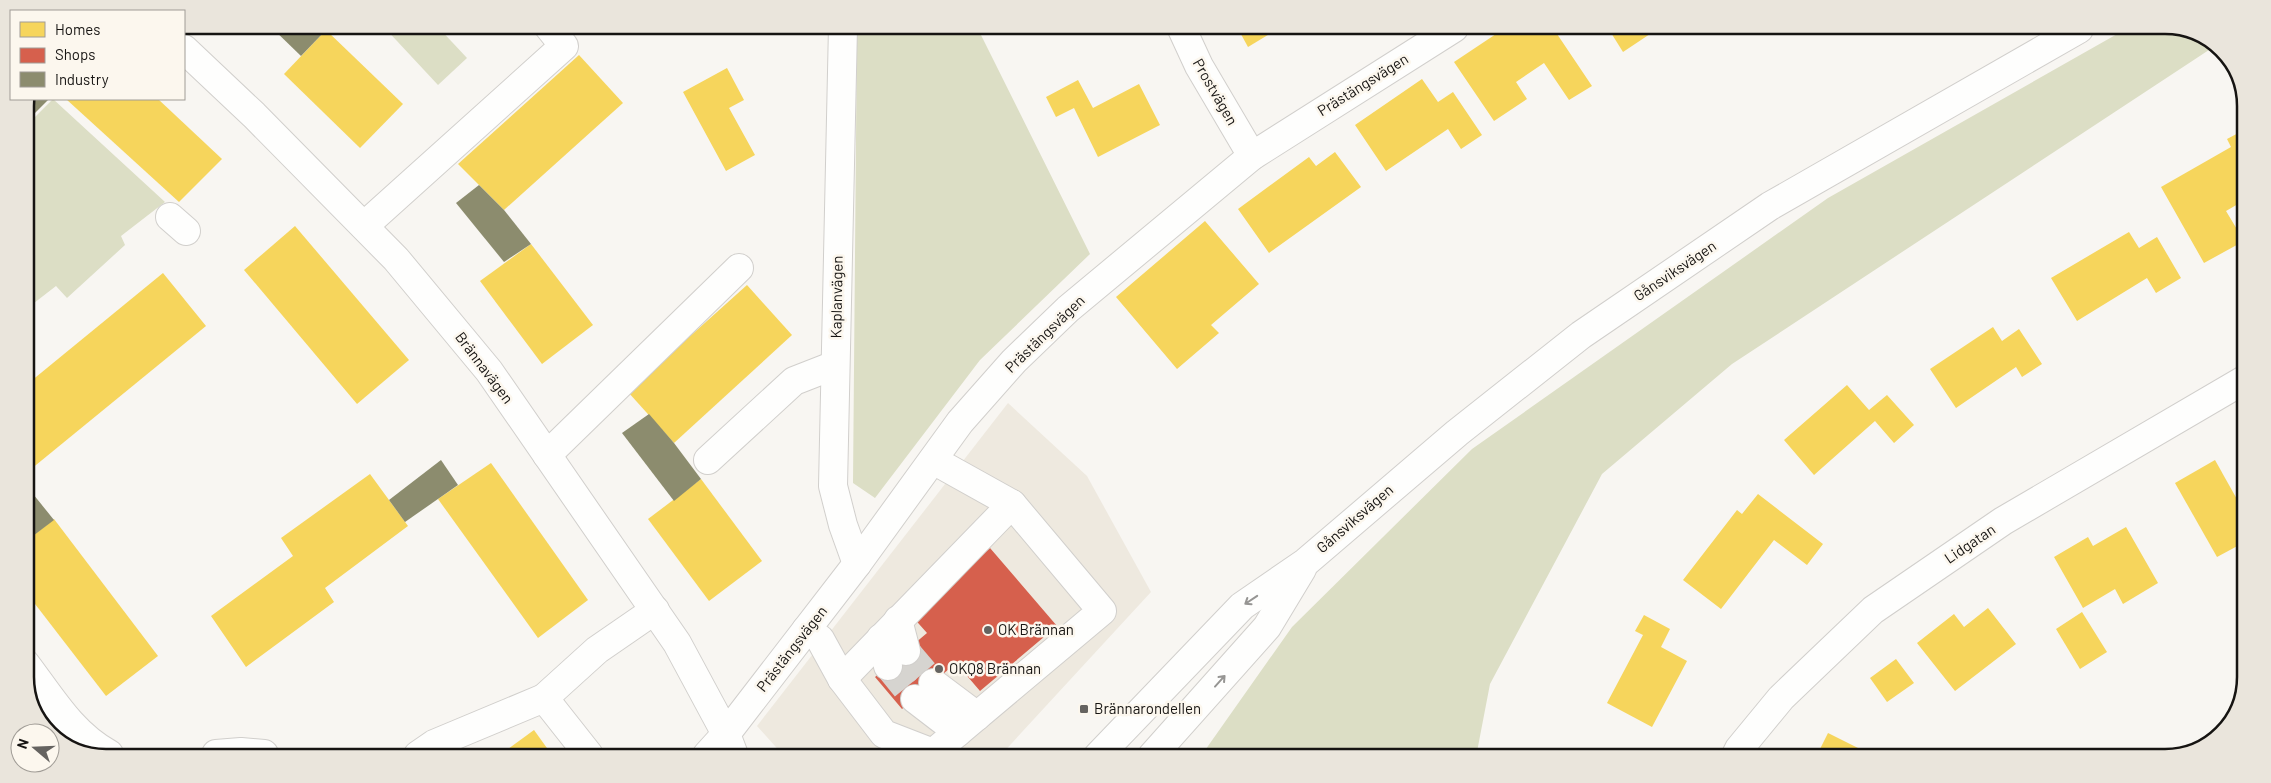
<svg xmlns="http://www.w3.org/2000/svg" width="2271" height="783" viewBox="0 0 2271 783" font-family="Barlow,sans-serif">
	<rect width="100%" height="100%" fill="#f8f6f2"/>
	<path fill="#eee9df" d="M1008,403l79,73 64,116 -151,164 -217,-1 -26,-29z"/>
	<g fill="#dcdec5">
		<path d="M383,26h54l30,32 -29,27z"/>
		<path d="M857,27h120l113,227 -110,106 -105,138 -22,-15z"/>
		<path d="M2126,29h65l24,17 -483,318 -130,110 -112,210 -14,73 -275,-1 91,-129 180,-178 356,-251z"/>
		<path d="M53,99l112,103 -44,34 4,9 -58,53 -11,-12 -31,24v-183z"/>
	</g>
	<g fill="#f6d55c">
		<path d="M1237,27h44l-33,20z"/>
		<path d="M1505,28h48l39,58 -23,14 -25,-37 -28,19 11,17 -33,22 -40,-59z"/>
		<path d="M1608,28h47l1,2 -33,22z"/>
		<path d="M326,30l77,74 -43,44 -76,-74z"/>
		<path d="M579,55l44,48 -119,107 -46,-46z"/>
		<path d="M727,68l17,32 -15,8 26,47 -29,16 -43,-79z"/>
		<path d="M1422,79l16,23 15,-10 29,43 -21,14 -13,-20 -62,42 -31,-46z"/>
		<path d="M1078,80l15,28 46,-24 21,41 -62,32 -24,-49 -18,9 -10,-20z"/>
		<path d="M66,99h92l64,60 -43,43z"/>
		<path d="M2246,129l-1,71 -19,11 18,30 -40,22 -43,-76 70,-40 -4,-8z"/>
		<path d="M1335,152l26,35 -92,66 -31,-44 71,-52 7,9z"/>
		<path d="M1205,221l54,63 -48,41 8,8 -42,36 -61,-72z"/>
		<path d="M295,226l114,134 -52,44 -113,-134z"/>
		<path d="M2129,232l10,16 18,-11 24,41 -25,15 -9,-15 -70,43 -26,-43z"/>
		<path d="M531,244l62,81 -51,39 -62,-83z"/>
		<path d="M163,273l43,53 -181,148v-88z"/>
		<path d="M747,285l45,50 -118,108 -46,-51z"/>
		<path d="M1993,327l9,14 17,-12 23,35 -20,13 -6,-10 -60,41 -26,-39z"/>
		<path d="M1847,385l22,25 18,-15 27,30 -20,18 -19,-22 -61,54 -30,-35z"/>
		<path d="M2215,460l28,50v33l-26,14 -42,-74z"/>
		<path d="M491,463l97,137 -50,38 -100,-139z"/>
		<path d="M370,474l38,52 -83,62 9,14 -88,65 -35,-51 82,-60 -12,-18z"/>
		<path d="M701,479l61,82 -53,40 -61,-82z"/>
		<path d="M1758,494l65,50 -16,21 -33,-25 -53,69 -38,-29 54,-70 5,4z"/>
		<path d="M54,519l104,137 -52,40 -81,-105v-49z"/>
		<path d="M2126,527l32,56 -35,21 -8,-15 -32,19 -29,-51 34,-20 5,9z"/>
		<path d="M1988,608l28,36 -61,47 -38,-48 37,-29 10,13z"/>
		<path d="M2082,612l25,40 -27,17 -24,-40z"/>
		<path d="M1644,615l26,14 -9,18 26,14 -35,66 -45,-24 36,-68 -8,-4z"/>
		<path d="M1896,659l18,24 -27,19 -17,-24z"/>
		<path d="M534,730l18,25h-52z"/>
		<path d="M1828,733l36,18 -3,6h-45z"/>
	</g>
	<path fill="#d6604d" d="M990,548l67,78 -77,65 -24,-28 -54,46 -27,-32 52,-44 -16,-18z"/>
	<g fill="#8c8c6e">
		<path d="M269,25h52l5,5 -25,26z"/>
		<path d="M26,99h23l-24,24v-23z"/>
		<path d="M479,185l25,25 27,34 -27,18 -48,-59z"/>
		<path d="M649,414l25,29 27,36 -27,22 -52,-68z"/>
		<path d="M441,460l17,25 -53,37 -16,-22z"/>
		<path d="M25,484l29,36 -29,22z"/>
	</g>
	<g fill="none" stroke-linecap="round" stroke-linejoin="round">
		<g stroke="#d6d4d0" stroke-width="28" stroke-dasharray="28 14" stroke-linecap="butt">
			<path d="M906,651l27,32"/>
			<path d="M888,666l27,33"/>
		</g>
		<defs>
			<g id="minor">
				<path d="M843,26l-10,460 10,39 14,39"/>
				<path d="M1181,27l18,39 53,90"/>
				<path d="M184,49l70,66 142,144 93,112 188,272 49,91 8,21"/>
				<path d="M170,217l16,14"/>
				<path d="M364,226l200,-180 -16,-20"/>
				<path d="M547,455l192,-187"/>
				<path d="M708,460l86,-79 41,-16"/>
				<path d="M898,620l8,31"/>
				<path d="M806,630l14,9 22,40 42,55 49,19 169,-142 -90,-107 -79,-44"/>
				<path d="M881,638l7,28"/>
				<path d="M25,663c26,34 46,70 84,91"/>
				<path d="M842,679l170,-175"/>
				<path d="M933,683l44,33"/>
				<path d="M544,698l53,-48 58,-40"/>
				<path d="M915,699l43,33"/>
				<path d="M216,754l25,-2 23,2"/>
				<path d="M418,755l16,-11 110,-46 45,57"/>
				<path d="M707,755l19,-21 131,-170 103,-142 54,-61 54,-52 184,-153 202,-128"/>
				<path d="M1735,757l4,-8 42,-51 92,-88 130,-89 241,-141"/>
			</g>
			<g id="major">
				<path d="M1098,756l144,-150 64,-44 151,-129 124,-98 189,-129 309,-177"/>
				<path d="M1152,756l115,-129 35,-58"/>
			</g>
		</defs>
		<use href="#minor" stroke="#d1cfcc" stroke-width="30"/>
		<use href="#major" stroke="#d1cfcc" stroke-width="30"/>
		<use href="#minor" stroke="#fefefd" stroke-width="28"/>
		<use href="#major" stroke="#fefefd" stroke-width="28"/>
	</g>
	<defs><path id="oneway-shaft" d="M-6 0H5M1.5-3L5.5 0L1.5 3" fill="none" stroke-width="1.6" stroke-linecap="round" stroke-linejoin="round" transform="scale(1.25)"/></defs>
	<g stroke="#969593">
		<use href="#oneway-shaft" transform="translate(1251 600) rotate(146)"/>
		<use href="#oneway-shaft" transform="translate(1220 681) rotate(-48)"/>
	</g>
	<g fill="#656360" stroke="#fcf7ee" stroke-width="2">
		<circle cx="988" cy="630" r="5"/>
		<circle cx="939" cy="669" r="5"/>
		<rect x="1079" y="704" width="10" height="10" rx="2.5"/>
	</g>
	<g text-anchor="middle" stroke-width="5" stroke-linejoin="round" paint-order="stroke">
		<g font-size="15" fill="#161412" stroke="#fcf7ee">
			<text transform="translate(1363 85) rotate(-32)" y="5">Prästängsvägen</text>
			<text transform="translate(1215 92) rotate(60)" y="5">Prostvägen</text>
			<text transform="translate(1675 271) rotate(-34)" y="5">Gånsviksvägen</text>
			<text transform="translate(837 297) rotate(-89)" y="5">Kaplanvägen</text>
			<text transform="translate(1045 334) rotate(-44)" y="5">Prästängsvägen</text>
			<text transform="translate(484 368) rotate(53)" y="5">Brännavägen</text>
			<text transform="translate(1355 519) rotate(-41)" y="5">Gånsviksvägen</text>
			<text transform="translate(1970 544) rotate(-34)" y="5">Lidgatan</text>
			<text transform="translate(792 649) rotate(-52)" y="5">Prästängsvägen</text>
		</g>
		<g font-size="15" fill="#161412" stroke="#fcf7ee" text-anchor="start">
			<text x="998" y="635">OK Brännan</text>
			<text x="949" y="674">OKQ8 Brännan</text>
			<text x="1094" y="714">Brännarondellen</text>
		</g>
	</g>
	<path d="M0 0H2271V783H0ZM106 34H2165A72 72 0 0 1 2237 106V677A72 72 0 0 1 2165 749H106A72 72 0 0 1 34 677V106A72 72 0 0 1 106 34Z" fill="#eae5dc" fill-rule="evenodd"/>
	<path fill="none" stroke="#161412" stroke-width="2.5" d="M106 34H2165A72 72 0 0 1 2237 106V677A72 72 0 0 1 2165 749H106A72 72 0 0 1 34 677V106A72 72 0 0 1 106 34Z"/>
	<rect x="10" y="10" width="175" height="90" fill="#fcf7ee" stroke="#a09c96"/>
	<rect x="20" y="22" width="25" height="15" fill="#f6d55c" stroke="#a09c96"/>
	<text x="55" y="35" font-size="15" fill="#161412">Homes</text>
	<rect x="20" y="48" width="25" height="15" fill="#d6604d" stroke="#a09c96"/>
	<text x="55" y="60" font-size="15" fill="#161412">Shops</text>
	<rect x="20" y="72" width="25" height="15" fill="#8c8c6e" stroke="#a09c96"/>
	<text x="55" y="85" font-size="15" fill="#161412">Industry</text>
	<g transform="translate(35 748) rotate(289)"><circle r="24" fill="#fcf7ee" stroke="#a09c96"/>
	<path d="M0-4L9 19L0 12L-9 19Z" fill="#656360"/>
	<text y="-8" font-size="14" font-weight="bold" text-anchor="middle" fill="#161412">N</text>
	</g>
</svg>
